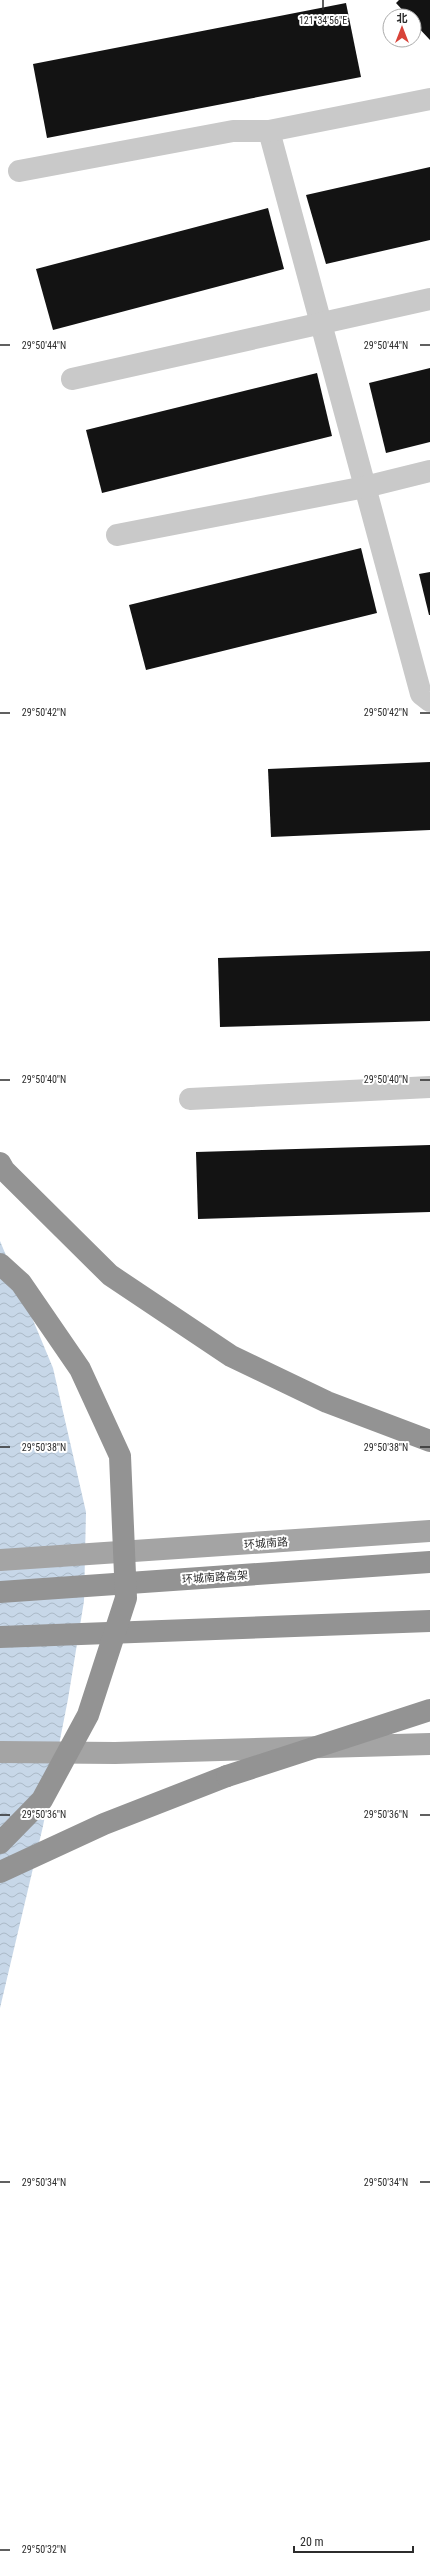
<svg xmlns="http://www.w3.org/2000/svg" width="430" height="2562" viewBox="0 0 430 2562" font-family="'Roboto Condensed','Noto Sans SC',sans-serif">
	<defs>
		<pattern id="water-waves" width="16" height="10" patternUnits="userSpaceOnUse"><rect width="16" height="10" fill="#c7d7e8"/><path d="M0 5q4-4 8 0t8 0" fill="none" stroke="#abb9c7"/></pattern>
	</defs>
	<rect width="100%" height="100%" fill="#fff"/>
	<path fill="url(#water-waves)" d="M0,1241l53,127 33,144 -2,89 -16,98 -25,127 -43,182z"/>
	<g fill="#131313">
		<path d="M399,0h31v40l-16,-17v-7h-6l-12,-13z"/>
		<path d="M346,3l15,74 -314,61 -14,-74z"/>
		<path d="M430,167v73l-104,24 -20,-69z"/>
		<path d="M268,208l16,61 -231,61 -17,-61z"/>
		<path d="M430,368v74l-44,11 -17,-70z"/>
		<path d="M317,373l15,63 -230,57 -16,-63z"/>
		<path d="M361,548l16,65 -231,57 -17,-65z"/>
		<path d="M430,572v43h-1l-10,-41z"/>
		<path d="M430,762v68l-159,7 -3,-68z"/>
		<path d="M430,951v70l-210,6 -2,-69z"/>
		<path d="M430,1145v67l-232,7 -2,-67z"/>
	</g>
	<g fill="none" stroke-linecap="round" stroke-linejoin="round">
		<g stroke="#c9c9c9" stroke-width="22">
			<path d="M269,131l152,563 9,7"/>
			<path d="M19,171l214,-40h36l161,-32"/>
			<path d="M72,379l358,-80"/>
			<path d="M117,535l248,-48 65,-16"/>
			<path d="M190,1099l240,-12"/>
		</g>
		<g stroke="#a4a4a4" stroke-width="22">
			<path d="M0,1560l430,-29"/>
			<path d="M0,1752l115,1 315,-9"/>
		</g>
		<g stroke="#939393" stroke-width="22">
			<path d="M0,1163l4,7 106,105 121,81 96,46 103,39"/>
			<path d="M0,1592l430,-30"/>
			<path d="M0,1637l430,-16"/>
			<path d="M0,1872l104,-48 123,-48"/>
		</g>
		<g stroke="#939393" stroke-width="22">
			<path d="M0,1264l21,19 59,86 40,87 6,142 -38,117 -46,85 -42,43"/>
			<path d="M227,1776l203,-66"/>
		</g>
	</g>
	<path fill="none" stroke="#2c2c2c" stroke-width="1.5" d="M323,0v10M0,345h10M420,345h10M0,713h10M420,713h10M0,1080h10M420,1080h10M0,1447h10M420,1447h10M0,1815h10M420,1815h10M0,2182h10M420,2182h10M0,2550h10"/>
	<g text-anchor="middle" stroke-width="4" stroke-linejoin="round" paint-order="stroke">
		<g font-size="11" fill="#2c2c2c" stroke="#fff">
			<text transform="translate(266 1543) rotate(-4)" y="4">环城南路</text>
			<text transform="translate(215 1577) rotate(-4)" y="4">环城南路高架</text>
		</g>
	</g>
	<g font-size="10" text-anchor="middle" fill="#2c2c2c" stroke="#fff" stroke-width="4" stroke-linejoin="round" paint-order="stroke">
		<text x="323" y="24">121°34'56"E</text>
		<text x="44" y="349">29°50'44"N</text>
		<text x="386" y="349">29°50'44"N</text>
		<text x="44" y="716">29°50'42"N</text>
		<text x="386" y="716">29°50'42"N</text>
		<text x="44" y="1083">29°50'40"N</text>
		<text x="386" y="1083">29°50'40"N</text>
		<text x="44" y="1451">29°50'38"N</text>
		<text x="386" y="1451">29°50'38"N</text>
		<text x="44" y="1818">29°50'36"N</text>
		<text x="386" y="1818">29°50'36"N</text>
		<text x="44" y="2186">29°50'34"N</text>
		<text x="386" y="2186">29°50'34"N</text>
		<text x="44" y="2553">29°50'32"N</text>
	</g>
	<g transform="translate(402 28)"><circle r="19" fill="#ffffff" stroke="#ababab"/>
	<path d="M0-3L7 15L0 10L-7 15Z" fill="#d84339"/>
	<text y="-6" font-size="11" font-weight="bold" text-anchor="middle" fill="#2c2c2c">北</text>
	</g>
	<path d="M294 2546v6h119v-6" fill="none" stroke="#2c2c2c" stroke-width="2"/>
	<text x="300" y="2546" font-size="12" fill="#2c2c2c" stroke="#ffffff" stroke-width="3" paint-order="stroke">20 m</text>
</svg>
